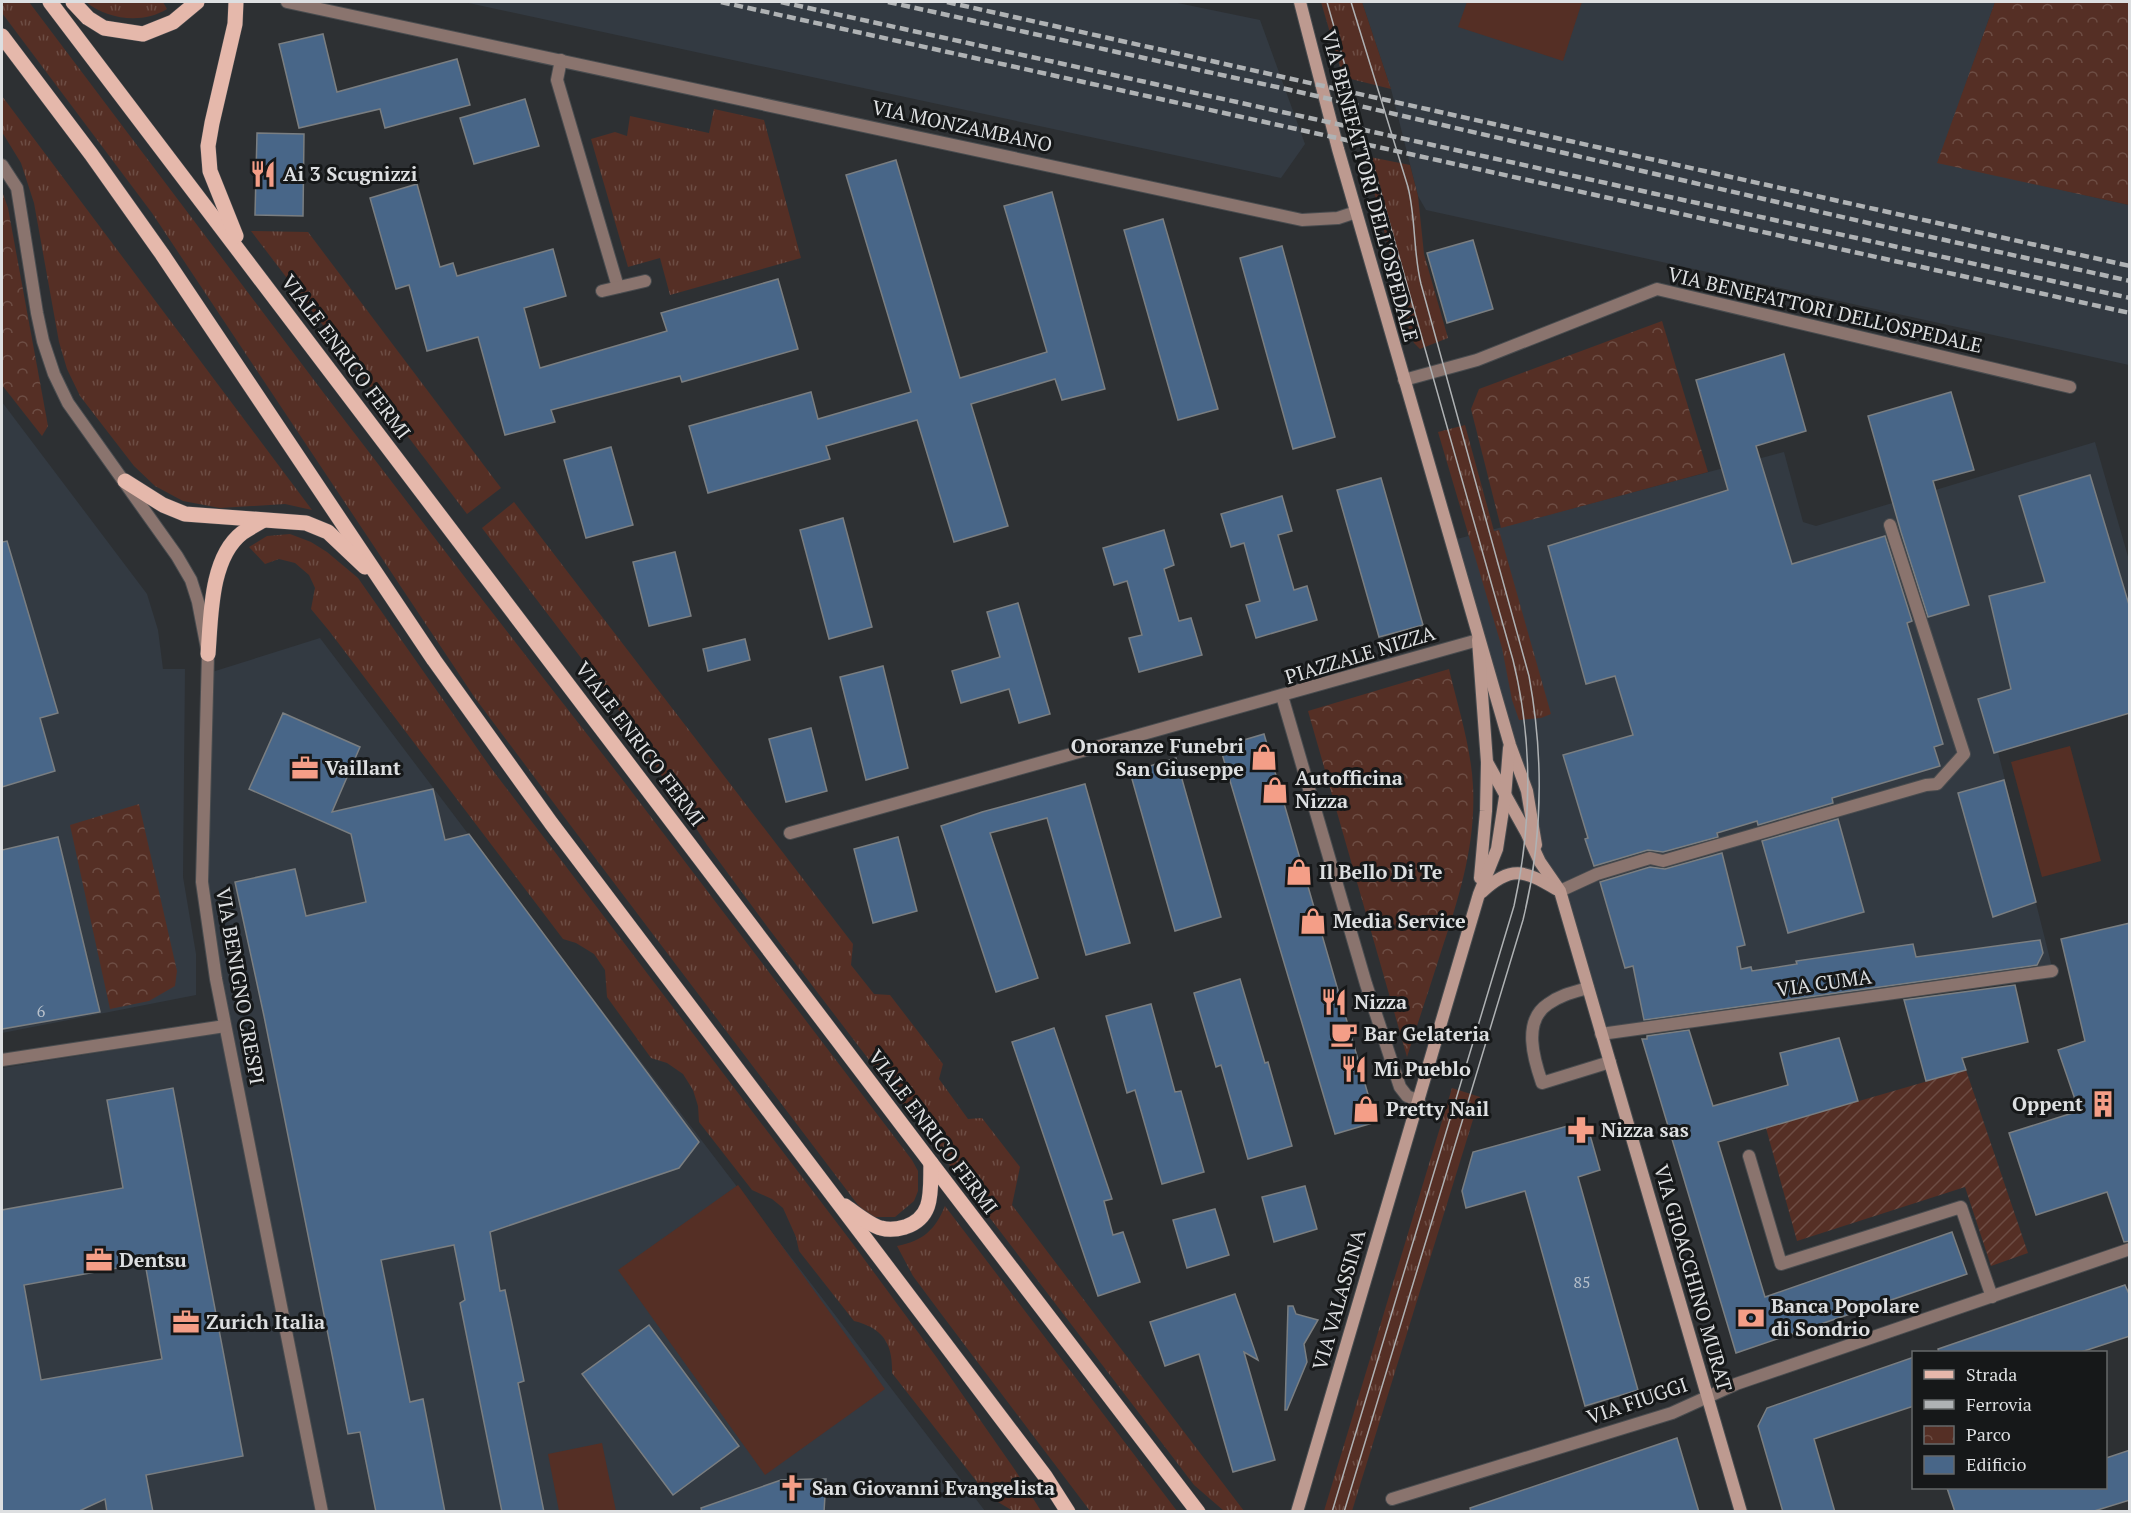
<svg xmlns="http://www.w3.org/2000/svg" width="2131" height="1513" viewBox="0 0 2131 1513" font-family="'PT Serif',serif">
	<defs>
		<pattern id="grass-tufts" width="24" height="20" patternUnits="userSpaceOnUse" patternTransform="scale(1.5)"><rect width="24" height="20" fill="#552f25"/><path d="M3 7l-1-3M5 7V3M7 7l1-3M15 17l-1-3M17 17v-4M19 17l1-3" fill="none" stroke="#6d4d44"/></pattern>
		<pattern id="park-crowns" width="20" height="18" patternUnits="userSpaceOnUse" patternTransform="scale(1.5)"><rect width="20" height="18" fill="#552f25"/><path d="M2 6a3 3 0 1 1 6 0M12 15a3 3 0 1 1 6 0" fill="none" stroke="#6d4d44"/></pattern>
		<pattern id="garden-furrows" width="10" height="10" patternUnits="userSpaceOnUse" patternTransform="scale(1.5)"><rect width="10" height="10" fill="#552f25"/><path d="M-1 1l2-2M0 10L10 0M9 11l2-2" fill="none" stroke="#6d4d44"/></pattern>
	</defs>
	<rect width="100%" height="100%" fill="#2d3033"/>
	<g fill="#333a42">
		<path d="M464,2h709l87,18 45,124 -24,34z"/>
		<path d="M1362,2h633l-57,160 191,43v160l-703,-155 -8,-14 -27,-107z"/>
		<path d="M2,402l145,192 11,36 5,39h22l-2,208 13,77v41l-194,38z"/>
		<path d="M2095,442l34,118v153l-131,39 54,215 -455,66 -40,-141 -18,-44 -82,-309 327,-87 19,70 13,4z"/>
		<path d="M320,638l236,312 429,561 -983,1v-444l218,-35 -15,-152 7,-209z"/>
	</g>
	<g fill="url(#grass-tufts)">
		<path d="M2,2h27l297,394 141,184 155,199 290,381 6,11v20l-4,10 -19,16h-24l-13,-12 -281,-371 -102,-136 -323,-485 -150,-200z"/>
		<path d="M86,2h77l4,7c-24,15 -59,11 -81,-7z"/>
		<path d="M1321,2h41l29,87 -48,-12z"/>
		<path d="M2,96l310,414 -27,-6 -65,4 -37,-7 -28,-15 -21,-20 -54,-70 -13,-27 -8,-27 -25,-139 -13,-40 -19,-31z"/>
		<path d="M714,109l50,11 37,138 -131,37 -10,-37 -32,9 -37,-128 24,-7 12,4 3,-20 79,17z"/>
		<path d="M1365,156l45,9 8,31 6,58 24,84 -28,11 -6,-6 -4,-10z"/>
		<path d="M251,231l57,1 193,256 -34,26z"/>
		<path d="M1465,425l29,106 5,-1 52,184 -10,4 -22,2 -7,-20 -10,-52 -64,-216z"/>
		<path d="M514,502l339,442 -2,21 23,29 16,1 53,69 -4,15 29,40 14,-1 38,49 -8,38 232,306h-20l-30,-26 -425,-556 -62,-84 -100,-153 -125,-164z"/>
		<path d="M290,534l21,8 16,10 31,26 133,190 362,476 84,114 78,112 26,41h-28l-25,-15 -96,-123c1,-29 -9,-45 -38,-52l-55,-70 -3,-14 -13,-29 -11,-9 -20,-9 -53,-68 -1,-16 -5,-16 -10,-16 -16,-11 -16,-5 -44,-61 -2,-27 -11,-16 -18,-11 -13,-4 -233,-307 -19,-23 4,-21 -6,-13 -14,-12 -16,-4 -14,5 -16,-17 18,-11z"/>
		<path d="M1452,1088l28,9 -128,414h-28z"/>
		<path d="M945,1206l232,305h-87l-151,-200 -26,-35 -16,-30c26,-5 38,-16 48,-40z"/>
	</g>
	<g fill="url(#park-crowns)">
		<path d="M1995,2h134v203l-192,-42z"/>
		<path d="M2,191l6,17 40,218 -6,10 -40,-51z"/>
		<path d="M1662,321l46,151 -207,56 -30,-119 8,-20z"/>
		<path d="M1449,669c9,38 22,78 24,117 3,59 -14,111 -32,166 -11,35 -23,70 -34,105l-99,-346z"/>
		<path d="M139,804l38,167 -2,15 -26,15 -39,8 -40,-184z"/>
	</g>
	<path fill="url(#garden-furrows)" d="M1966,1070l62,183 -37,13 -26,-79 -168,54 -31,-113z"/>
	<g fill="#552f25">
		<path d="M1467,2h115l-19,59 -105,-34z"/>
		<path d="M2070,746l31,115 -59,16 -31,-115z"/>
		<path d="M738,1185l147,204 -120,86 -147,-205z"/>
		<path d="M602,1443l14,68h-57l-11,-57z"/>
	</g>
	<g fill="#486688" stroke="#7a7e81" stroke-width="1.5" fill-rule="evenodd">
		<path d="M323,34l14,58 120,-33 13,46 -85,23 -5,-19 -81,19 -20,-84z"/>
		<path d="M525,99l14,47 -65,18 -14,-46z"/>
		<path d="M257,133l47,1 -1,82 -48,-1z"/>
		<path d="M896,160l64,218 87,-26 -43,-146 48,-14 53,197 -43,11 -7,-21 -84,25 37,122 -54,16 -37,-122 -91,26 4,13 -122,34 -19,-67 122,-34 7,27 93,-27 -65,-217z"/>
		<path d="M417,184l23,83 13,-4 4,13 96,-27 13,47 -42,12 16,60 127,-37 -6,-18 117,-34 20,70 -116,33 -2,-6 -129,34 4,12 -50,13 -27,-98 -51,14 -18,-66 -13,4 -26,-91z"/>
		<path d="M1163,219l55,190 -40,11 -54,-190z"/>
		<path d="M1473,240l20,69 -46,14 -20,-70z"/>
		<path d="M1282,246l53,191 -42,12 -53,-191z"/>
		<path d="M1784,354l22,77 -50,15 36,118 93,-28 27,85 -5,2 36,121 -9,3 6,19 -108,32 1,5 -75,22 -1,-4 -40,12 1,4 -55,15 -15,-2 -54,16 -9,-27 3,-1 -25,-83 70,-20 -18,-59 -29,8 -38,-138 180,-56 -32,-110z"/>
		<path d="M1951,392l23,78 -41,11 36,124 -41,12 -27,-85 -33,-116z"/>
		<path d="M611,447l22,78 -47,13 -22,-78z"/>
		<path d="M2090,475l40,133v105l-136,40 -16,-54 33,-10 -22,-93 56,-14 -26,-86z"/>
		<path d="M1381,478l42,147 -44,12 -42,-147z"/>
		<path d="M1282,496l10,35 -14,4 16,55 13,-4 10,34 -61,18 -10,-33 14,-4 -16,-58 -13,4 -10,-33z"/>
		<path d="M843,518l29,109 -43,12 -29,-109z"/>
		<path d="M1164,530l10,35 -10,4 15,52 12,-3 11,37 -63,17 -10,-34 13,-3 -15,-54 -13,4 -11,-37z"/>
		<path d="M7,541l51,172 -18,5 15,53 -53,16v-245z"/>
		<path d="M675,552l16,64 -42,10 -16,-64z"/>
		<path d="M1018,603l32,111 -31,9 -10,-34 -48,14 -9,-32 48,-14 -13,-45z"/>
		<path d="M745,639l5,21 -42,11 -5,-22z"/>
		<path d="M883,666l25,102 -42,12 -26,-103z"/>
		<path d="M283,713l77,34 -28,65 101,-23 12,51 24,-6 230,308 -20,26 -189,64 10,59 5,-1 19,91 -6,2 26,129h-42l-42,-209 5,-3 -11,-55 -73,15 29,142 13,-3 22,113h-69l-16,-80 -12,2 -84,-418 -29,-134 60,-13 11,47 60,-14 -15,-68 -102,-45z"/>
		<path d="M811,728l16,63 -41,11 -17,-63z"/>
		<path d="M1264,734l112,388 -41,12 -115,-387z"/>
		<path d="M1176,758l45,159 -46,14 -45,-159z"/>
		<path d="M2004,780l32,122 -43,15 -35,-124z"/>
		<path d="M1085,784l45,159 -44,12 -39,-137 -57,15 48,145 -42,14 -55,-166 41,-14z"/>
		<path d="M1838,819l26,93 -76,21 -26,-92z"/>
		<path d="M58,837l42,175 -98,17v-179z"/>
		<path d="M898,837l19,74 -44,12 -19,-74z"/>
		<path d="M1722,853l23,92 -8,2 4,22 10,-2 1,4 45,-7 -1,-3 117,-17 3,13 124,-17 3,13 -6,12 -393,55 -11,-54 -8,2 -25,-86 50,-15 15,2z"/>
		<path d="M2130,923v318l-6,1 -17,-50 -71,23 -27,-82 70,-22 -21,-61 27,-9 -24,-102z"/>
		<path d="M1240,979l25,84 3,-1 24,84 -44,13 -27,-94 -5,2 -22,-74z"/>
		<path d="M2015,985l13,57 -66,16 4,12 -40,11 -22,-81z"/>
		<path d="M1151,1004l24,88 6,-1 23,81 -42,12 -27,-94 -8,3 -21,-77z"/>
		<path d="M1054,1028l58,171 -8,2 9,34 10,-3 17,50 -42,14 -86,-254z"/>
		<path d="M1689,1030l24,76 75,-21 -8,-32 59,-15 19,63 -140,41 47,155 187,-65 15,42 -231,79 -94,-314h5v-3z"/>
		<path d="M173,1088l70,368 -97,19 7,37h-46l-2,-13 -28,13h-75v-302l121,-22 -16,-88zM145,1263l17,96 -121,21 -17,-95z"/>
		<path d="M1586,1121l14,49 -22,7 60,213 -53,16 -60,-215 -59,17 -4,-17 11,-39z"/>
		<path d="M1305,1186l12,43 -43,13 -12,-45z"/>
		<path d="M1215,1209l14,46 -42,13 -14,-48z"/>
		<path d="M2125,1285l5,11v40l-52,17h-139l-1,-4z"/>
		<path d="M1235,1294l23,66 -14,-8 31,108 -42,12 -34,-118 -34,12 -15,-44z"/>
		<path d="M1288,1306h5l3,8 22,6 -14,24 3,18 -20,48h-2z"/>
		<path d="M649,1325l90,121 -66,49 -91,-121z"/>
		<path d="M1914,1357v49l-100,33 21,73h-52l-25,-86 9,-18z"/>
		<path d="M1677,1438l22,74h-228l-1,-4z"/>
		<path d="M2130,1450v50l-39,12h-136l-8,-24h159v-30z"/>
		<path d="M814,1479h12l-2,33h-122l-1,-4 80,-28z"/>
	</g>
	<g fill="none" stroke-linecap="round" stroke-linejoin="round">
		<defs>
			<g id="service">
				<path d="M561,60l-4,20 61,207"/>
				<path d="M602,291l43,-10"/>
				<path d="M1404,380l73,-20 180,-71 413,98"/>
				<path d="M1560,891l37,-17 53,-16 13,3 263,-76 11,-1 27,-30 -74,-229"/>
				<path d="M1588,988c-14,4 -28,7 -40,16 -26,17 -14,56 -6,79l68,-21"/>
				<path d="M1601,1034l451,-63"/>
				<path d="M1749,1156l32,108 180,-57 31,90"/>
			</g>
			<g id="minor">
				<path d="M287,2l1015,218 36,-2 18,-6"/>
				<path d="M2,165l15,23 20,125 6,28 11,33 14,29 109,153 14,24 7,22 10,52 -6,228 14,97 106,533"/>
				<path d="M1282,696l84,288 34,103 7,9 12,5"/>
				<path d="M790,833l688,-193"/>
				<path d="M2,1060l223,-34"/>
				<path d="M1392,1499l280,-86 64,-29 394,-135"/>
			</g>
			<g id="secondary">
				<path d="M1300,2l38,147 172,596 17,46 9,54"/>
				<path d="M1478,640l9,122 39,70 14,30 20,29 181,621"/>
				<path d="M1480,878l6,-67 1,-47"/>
				<path d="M1482,892c29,-27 42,-22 74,-3"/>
				<path d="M1297,1512l182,-618 18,-45 8,-52 4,-49"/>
			</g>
			<g id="primary">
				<path d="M50,2l881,1161 267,349"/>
				<path d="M73,2l15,16 16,10 39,6 30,-12 24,-20"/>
				<path d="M2,36l89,118 71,100 272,406 117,163 494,653 23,36"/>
				<path d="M236,236l-26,-65 -2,-25 4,-23 23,-99 1,-22"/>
				<path d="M125,481l38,24 22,9 121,9 22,9 37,35"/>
				<path d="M208,654c3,-37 2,-96 34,-121 6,-4 13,-8 20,-12"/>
				<path d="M845,1206c9,6 26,20 36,22 7,2 17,1 24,-1 30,-10 25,-37 26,-64"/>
			</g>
		</defs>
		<use href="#service" stroke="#494c4f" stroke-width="14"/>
		<use href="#minor" stroke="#494c4f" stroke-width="14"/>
		<use href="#secondary" stroke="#494c4f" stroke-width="14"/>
		<use href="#primary" stroke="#494c4f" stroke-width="16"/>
		<use href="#service" stroke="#8a746e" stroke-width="12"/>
		<use href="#minor" stroke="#8a746e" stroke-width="12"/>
		<use href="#secondary" stroke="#bd9a90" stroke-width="12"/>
		<use href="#primary" stroke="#e5b8ab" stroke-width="15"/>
		<g stroke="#afb2b4" stroke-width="1.5">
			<path d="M1327,2l186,658c20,81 19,164 1,246l-182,606"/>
			<path d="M1344,1512l179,-592c20,-81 21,-162 6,-244l-108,-392c-8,-32 -5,-65 -13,-97l-57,-185"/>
		</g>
		<g stroke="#afb2b4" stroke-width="4.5" stroke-dasharray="9 4.5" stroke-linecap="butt">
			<path d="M721,2l1409,311"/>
			<path d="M781,2l1349,296"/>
			<path d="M888,2l398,87 591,136 253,56"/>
			<path d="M947,2l1183,264"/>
		</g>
	</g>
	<defs>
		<symbol id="restaurant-bare" viewBox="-9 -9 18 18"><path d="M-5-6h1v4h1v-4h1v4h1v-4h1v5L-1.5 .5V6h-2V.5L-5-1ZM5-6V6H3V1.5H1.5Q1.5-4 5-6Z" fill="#f49e87" stroke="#161819" stroke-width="2.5" paint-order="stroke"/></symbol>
		<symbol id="shop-bare" viewBox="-9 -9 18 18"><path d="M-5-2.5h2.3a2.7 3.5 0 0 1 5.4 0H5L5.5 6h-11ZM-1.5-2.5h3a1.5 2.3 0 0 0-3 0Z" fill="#f49e87" stroke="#161819" stroke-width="2.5" paint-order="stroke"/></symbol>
		<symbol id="office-bare" viewBox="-9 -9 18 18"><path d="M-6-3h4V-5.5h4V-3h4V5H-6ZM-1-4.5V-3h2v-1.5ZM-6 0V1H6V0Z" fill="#f49e87" stroke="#161819" stroke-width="2.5" paint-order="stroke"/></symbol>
		<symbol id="cafe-bare" viewBox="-9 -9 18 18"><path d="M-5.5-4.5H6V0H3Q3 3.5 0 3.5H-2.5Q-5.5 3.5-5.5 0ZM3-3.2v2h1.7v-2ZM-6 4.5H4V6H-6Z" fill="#f49e87" stroke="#161819" stroke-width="2.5" paint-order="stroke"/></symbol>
		<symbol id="building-bare" viewBox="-9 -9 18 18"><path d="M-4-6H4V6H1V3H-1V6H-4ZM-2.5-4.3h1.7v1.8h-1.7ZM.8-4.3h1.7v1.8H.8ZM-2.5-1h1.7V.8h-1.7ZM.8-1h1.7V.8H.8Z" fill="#f49e87" stroke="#161819" stroke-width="2.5" paint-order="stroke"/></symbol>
		<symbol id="pharmacy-bare" viewBox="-9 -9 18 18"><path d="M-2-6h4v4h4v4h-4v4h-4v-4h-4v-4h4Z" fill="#f49e87" stroke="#161819" stroke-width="2.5" paint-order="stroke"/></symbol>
		<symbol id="bank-bare" viewBox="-9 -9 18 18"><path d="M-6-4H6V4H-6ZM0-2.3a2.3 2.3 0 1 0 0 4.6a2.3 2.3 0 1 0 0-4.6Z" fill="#f49e87" stroke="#161819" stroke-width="2.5" paint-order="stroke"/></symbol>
		<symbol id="church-bare" viewBox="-9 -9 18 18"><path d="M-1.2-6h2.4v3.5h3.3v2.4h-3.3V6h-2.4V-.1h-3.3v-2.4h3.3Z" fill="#f49e87" stroke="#161819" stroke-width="2.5" paint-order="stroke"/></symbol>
	</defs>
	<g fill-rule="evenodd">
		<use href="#restaurant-bare" x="244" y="155" width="38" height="38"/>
		<use href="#shop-bare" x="1245" y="738" width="38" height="38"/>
		<use href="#office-bare" x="286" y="749" width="38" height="38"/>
		<use href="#shop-bare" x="1256" y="771" width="38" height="38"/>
		<use href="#shop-bare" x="1280" y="853" width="38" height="38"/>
		<use href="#shop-bare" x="1294" y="902" width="38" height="38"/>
		<use href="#restaurant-bare" x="1315" y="983" width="38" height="38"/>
		<use href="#cafe-bare" x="1325" y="1015" width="38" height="38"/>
		<use href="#restaurant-bare" x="1335" y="1050" width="38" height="38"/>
		<use href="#building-bare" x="2084" y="1085" width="38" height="38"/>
		<use href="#shop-bare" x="1347" y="1090" width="38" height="38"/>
		<use href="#pharmacy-bare" x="1562" y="1111" width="38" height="38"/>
		<use href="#office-bare" x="80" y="1241" width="38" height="38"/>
		<use href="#bank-bare" x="1732" y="1299" width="38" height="38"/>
		<use href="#office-bare" x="167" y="1303" width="38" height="38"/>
		<use href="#church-bare" x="773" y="1469" width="38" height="38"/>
	</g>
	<g text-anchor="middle" stroke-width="6" stroke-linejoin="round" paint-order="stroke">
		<g font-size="16" fill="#b8c1cb">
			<text x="41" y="1017">6</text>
			<text x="1582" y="1288">85</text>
		</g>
		<g font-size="20" fill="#dddfe1" stroke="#161819">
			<text transform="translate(962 126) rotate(12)" y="7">VIA MONZAMBANO</text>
			<text transform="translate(1370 186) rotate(75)" y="7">VIA BENEFATTORI DELL'OSPEDALE</text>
			<text transform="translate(1825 310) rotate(13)" y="7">VIA BENEFATTORI DELL'OSPEDALE</text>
			<text transform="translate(346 357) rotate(53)" y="7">VIALE ENRICO FERMI</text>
			<text transform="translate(1360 655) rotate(-17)" y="7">PIAZZALE NIZZA</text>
			<text transform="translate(640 744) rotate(53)" y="7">VIALE ENRICO FERMI</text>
			<text transform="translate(1824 983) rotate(-8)" y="7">VIA CUMA</text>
			<text transform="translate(240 986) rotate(80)" y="7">VIA BENIGNO CRESPI</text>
			<text transform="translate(933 1132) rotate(53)" y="7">VIALE ENRICO FERMI</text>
			<text transform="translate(1693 1278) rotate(74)" y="7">VIA GIOACCHINO MURAT</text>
			<text transform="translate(1339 1300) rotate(-74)" y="7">VIA VALASSINA</text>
			<text transform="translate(1637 1401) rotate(-19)" y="7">VIA FIUGGI</text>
		</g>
		<g font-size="20" font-weight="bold" fill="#dddfe1" stroke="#161819" text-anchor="start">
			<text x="283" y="181">Ai 3 Scugnizzi</text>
			<text x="1244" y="753" text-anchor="end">Onoranze Funebri<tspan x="1244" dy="23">San Giuseppe</tspan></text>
			<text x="325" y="775">Vaillant</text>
			<text x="1295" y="785">Autofficina<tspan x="1295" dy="23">Nizza</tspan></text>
			<text x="1319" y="879">Il Bello Di Te</text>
			<text x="1333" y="928">Media Service</text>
			<text x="1354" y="1009">Nizza</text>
			<text x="1364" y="1041">Bar Gelateria</text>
			<text x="1374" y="1076">Mi Pueblo</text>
			<text x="2083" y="1111" text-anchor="end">Oppent</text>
			<text x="1386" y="1116">Pretty Nail</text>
			<text x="1601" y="1137">Nizza sas</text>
			<text x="119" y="1267">Dentsu</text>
			<text x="1771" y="1313">Banca Popolare<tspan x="1771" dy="23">di Sondrio</tspan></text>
			<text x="206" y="1329">Zurich Italia</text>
			<text x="812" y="1495">San Giovanni Evangelista</text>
		</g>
	</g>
	<rect width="2131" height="1513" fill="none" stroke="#dddfe1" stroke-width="6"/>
	<rect x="1912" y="1351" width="195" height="138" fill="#161819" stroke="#666869" stroke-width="1.5"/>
	<rect x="1924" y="1370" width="30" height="9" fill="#e5b8ab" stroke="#666869" stroke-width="1.5"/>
	<text x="1966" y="1381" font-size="18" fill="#dddfe1">Strada</text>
	<rect x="1924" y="1400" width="30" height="9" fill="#afb2b4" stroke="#666869" stroke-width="1.5"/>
	<text x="1966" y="1411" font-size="18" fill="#dddfe1">Ferrovia</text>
	<rect x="1924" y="1426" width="30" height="18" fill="url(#park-crowns)" stroke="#666869" stroke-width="1.5"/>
	<text x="1966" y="1441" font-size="18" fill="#dddfe1">Parco</text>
	<rect x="1924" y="1456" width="30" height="18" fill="#486688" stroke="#666869" stroke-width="1.5"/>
	<text x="1966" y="1471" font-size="18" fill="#dddfe1">Edificio</text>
</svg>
